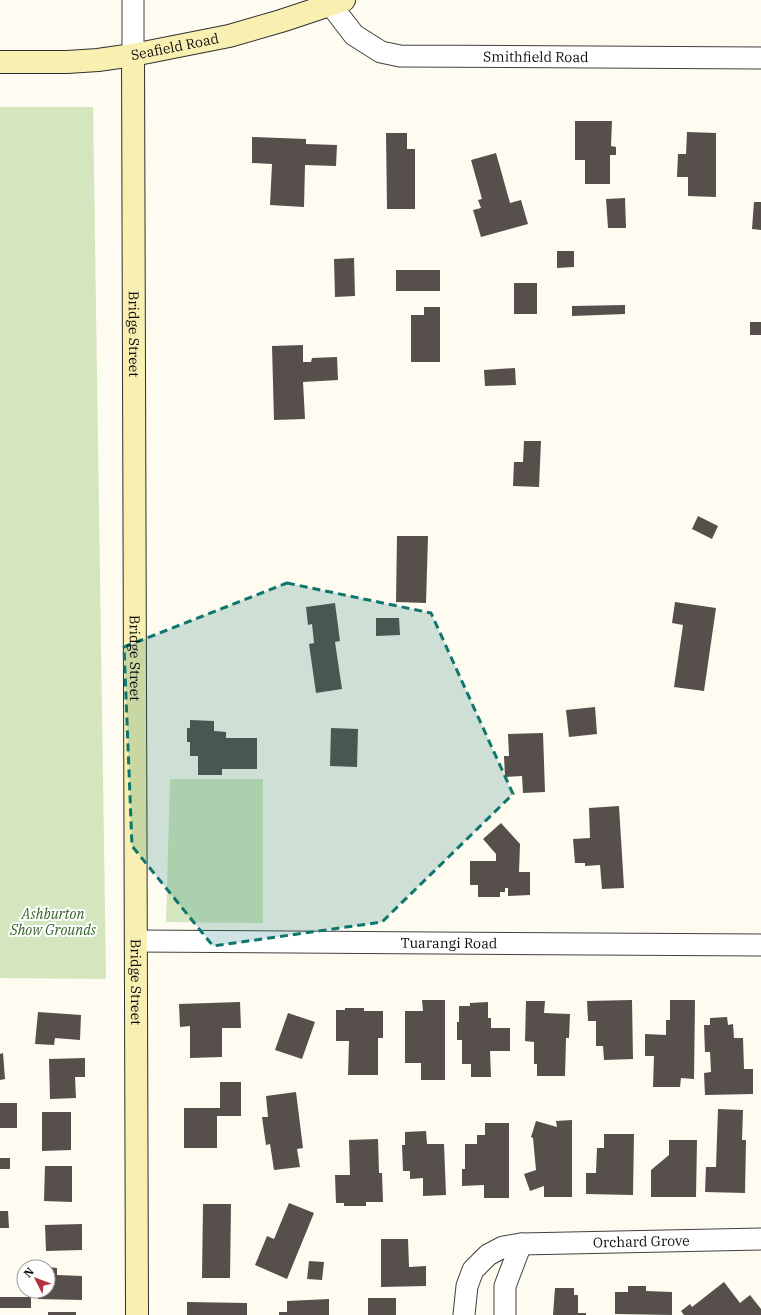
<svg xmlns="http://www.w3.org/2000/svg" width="761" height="1315" viewBox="0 0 761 1315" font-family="'IBM Plex Serif',serif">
	<rect width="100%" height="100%" fill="#fefbf1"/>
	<g fill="#d3e6bd">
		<path d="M0,107h93l13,872 -106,-1z"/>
		<path d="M170,779h93v144l-97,-1z"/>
	</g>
	<g fill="#564f4b">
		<path d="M575,121h37l-1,25 5,1v8h-6v29h-25v-24h-10z"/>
		<path d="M687,132l29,1v64l-28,-1v-19h-11l1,-23h8z"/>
		<path d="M386,133h21v16h8v60h-28z"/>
		<path d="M252,137l54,2v5l31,1 -1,21 -31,-1 -1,42 -34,-2 2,-41 -20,-1z"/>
		<path d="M496,153l14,50 11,-3 7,24 -47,13 -8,-27 8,-2 -3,-8 4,-1 -11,-39z"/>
		<path d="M625,198l1,30h-18l-2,-29z"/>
		<path d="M754,202h7v28l-9,-1z"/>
		<path d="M557,251h17v16l-17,1z"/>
		<path d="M354,258l1,38 -20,1 -1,-38z"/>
		<rect x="396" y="270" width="44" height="21"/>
		<rect x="514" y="283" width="23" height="31"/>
		<path d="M625,305v9l-53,2v-10z"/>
		<path d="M424,307h16v55h-29v-47h13z"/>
		<rect x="750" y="322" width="11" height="13"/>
		<path d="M303,345v17h8l1,-4 25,-1 1,23 -35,2 2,37 -31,1 -2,-74z"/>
		<path d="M515,368l1,17 -31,1 -1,-16z"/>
		<path d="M524,441h17l-2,46 -26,-1 1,-24h9z"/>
		<path d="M698,516l20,10 -6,13 -20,-10z"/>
		<path d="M397,536h31l-2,67 -30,-1z"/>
		<path d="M675,602l41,6 -12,83 -30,-4 9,-62 -11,-2z"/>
		<path d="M335,603l5,38 -5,1 7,47 -26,4 -7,-49 5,-1 -2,-19 -4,1 -2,-18z"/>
		<path d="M376,618h23l1,17 -24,1z"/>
		<path d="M595,707l2,27 -28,3 -3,-27z"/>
		<path d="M190,720l24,1v10l12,1v6h31v31h-35v6h-24v-19h-8v-14h-3v-14h3z"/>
		<path d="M331,728l27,1 -1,38 -27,-1z"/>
		<path d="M543,733l2,59 -22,1 -1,-17 -17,1 -1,-21h5l-1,-22z"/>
		<path d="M619,806l5,82 -22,1 -2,-24 -15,1v-3h-10l-2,-24 17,-1 -1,-30z"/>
		<path d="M501,823l19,21 -1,28h11v23l-22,1v-8h-3v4h-5v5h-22v-12h-8v-24h26v-7l-13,-15z"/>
		<path d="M422,1000h23v80h-24v-17h-16v-52h18z"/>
		<path d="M632,1000l1,59 -29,1 -1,-14h-7v-25h-8l-1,-20z"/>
		<path d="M670,1000h25l-1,79 -13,-1 -1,9h-27l1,-31h-9v-22l21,1v-15h4z"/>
		<path d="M526,1001h19l-1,12 26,1 -1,24h-3l-1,38h-28v-12h-3v-22l-9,-1z"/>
		<path d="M240,1002l1,26h-19v29l-32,1v-32l-10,1 -1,-23z"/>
		<path d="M488,1002v16h3v10h19v23h-20l1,26h-20v-13h-9v-24h-5v-18h2v-16h11v-3z"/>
		<path d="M345,1008h19v3h19v27h-5v37h-30l1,-34h-13v-31h9z"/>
		<path d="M38,1012l43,3 -1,25 -25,-2 -1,7 -19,-1z"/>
		<path d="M288,1013l27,9 -13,37 -27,-9z"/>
		<path d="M727,1017l1,8 5,-1 1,14h9l1,31h9v25l-48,1 -1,-22 7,-1 -1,-20h-5l-1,-27h6v-7z"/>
		<path d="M3,1053l2,26 -5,1v-26z"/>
		<path d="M85,1058v19h-10l1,21 -26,1 -1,-40z"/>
		<path d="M220,1082h21v34h-24v32h-33v-40h36z"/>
		<path d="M296,1092l7,56 -6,1 3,18 -26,3 -4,-26 -4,1 -4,-28h6l-2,-21z"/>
		<rect x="0" y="1103" width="17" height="25"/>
		<path d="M718,1109l25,1 -1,30h4l-1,53 -40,-1 1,-25h10z"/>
		<path d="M42,1112h29v38l-29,1z"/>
		<path d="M572,1120v77h-28v-11l-14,5 -6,-17 12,-4 -3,-32 -2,-1 5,-16 21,6 -1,-6z"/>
		<path d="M485,1123h24v75h-25v-13l-22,1v-17h3v-25h12v-9h8z"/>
		<path d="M426,1131l1,13h17l2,51 -23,1v-18l-13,1v-8h-7l-1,-26h3v-13z"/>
		<path d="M604,1134h30l-1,61 -47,-1v-21h10l1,-25h7z"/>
		<path d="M378,1139l1,34h3l1,29h-17v4h-22v-3h-8l-1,-28h15l-1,-35z"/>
		<path d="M669,1140h28l-1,57h-45v-27l18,-15z"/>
		<rect x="0" y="1158" width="10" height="11"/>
		<path d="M45,1166h27v36l-28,-1z"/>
		<path d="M289,1203l25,10 -27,66 -32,-14 12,-29 7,3z"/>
		<path d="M203,1204h28l-1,74h-28z"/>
		<path d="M0,1211h8l1,17h-9z"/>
		<path d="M82,1224v26l-36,1 -1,-26z"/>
		<path d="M381,1239h27l1,28 17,-1v20l-45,1z"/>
		<path d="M309,1261l15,1 -2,18 -15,-1z"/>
		<path d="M48,1267l9,1v7l25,1v24l-44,-1v-8h10z"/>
		<path d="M724,1282l16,21 10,-8 11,14v6h-77l-3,-4 9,-7 2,3z"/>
		<path d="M628,1286h18v5l26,1v23l-57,-1v-22h13z"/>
		<path d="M555,1288h19v7h4v18h8v2h-33z"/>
		<rect x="0" y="1297" width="31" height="11"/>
		<rect x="368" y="1298" width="28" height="17"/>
		<path d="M329,1299v16h-50v-3h8v-11z"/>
		<path d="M187,1302l60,1v12h-60z"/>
		<rect x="48" y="1312" width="28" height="3"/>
	</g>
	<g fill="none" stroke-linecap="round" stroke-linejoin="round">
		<defs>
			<g id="street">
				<path id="s1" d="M331,5l23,30 27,17 19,4 361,2"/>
				<path d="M133,55v-55"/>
				<path id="s2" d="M136,941l625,4"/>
				<path id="s3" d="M464,1315l3,-29 6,-16 15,-15 15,-8 18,-3 240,-5"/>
				<path d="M505,1315v-29l16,-42"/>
			</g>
			<g id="secondary">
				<path id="s4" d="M133,55l4,1260"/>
				<path id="s5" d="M0,62h67l31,-2 35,-5 96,-19 52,-15 63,-21"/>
			</g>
		</defs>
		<use href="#street" stroke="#414141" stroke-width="23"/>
		<use href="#secondary" stroke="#303030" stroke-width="24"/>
		<use href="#street" stroke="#fff" stroke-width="21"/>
		<use href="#secondary" stroke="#f8efb1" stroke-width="22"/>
	</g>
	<path fill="#0f766e" fill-opacity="0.2" stroke="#0f766e" stroke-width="3" stroke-dasharray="8 5" stroke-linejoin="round" d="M287,583l144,30 82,181 -131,128 -169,24 -81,-100 -8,-199z"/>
	<g text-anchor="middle" stroke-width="4" stroke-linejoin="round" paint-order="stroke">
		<g font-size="14" fill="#0e0e0e" stroke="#fff">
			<text dy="5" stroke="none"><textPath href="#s5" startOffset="176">Seafield Road</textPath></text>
			<text dy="5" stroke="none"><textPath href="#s1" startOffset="225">Smithfield Road</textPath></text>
			<text dy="5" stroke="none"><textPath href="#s4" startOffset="279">Bridge Street</textPath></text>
			<text dy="5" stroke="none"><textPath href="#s4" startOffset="603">Bridge Street</textPath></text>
			<text dy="5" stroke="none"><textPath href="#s2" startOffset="313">Tuarangi Road</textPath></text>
			<text dy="5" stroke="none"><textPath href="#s4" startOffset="927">Bridge Street</textPath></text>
			<text dy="5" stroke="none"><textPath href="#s3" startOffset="223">Orchard Grove</textPath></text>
		</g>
		<g font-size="14" font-style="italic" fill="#326124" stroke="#fff">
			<text x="53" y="919">Ashburton<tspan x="53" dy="16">Show Grounds</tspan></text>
		</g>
	</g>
	<g transform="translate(36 1279) rotate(312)"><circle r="19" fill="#ffffff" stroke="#9f9f9f"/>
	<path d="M0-3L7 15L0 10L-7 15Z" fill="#b3313a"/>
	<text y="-6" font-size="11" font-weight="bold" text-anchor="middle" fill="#0e0e0e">N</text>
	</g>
</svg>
